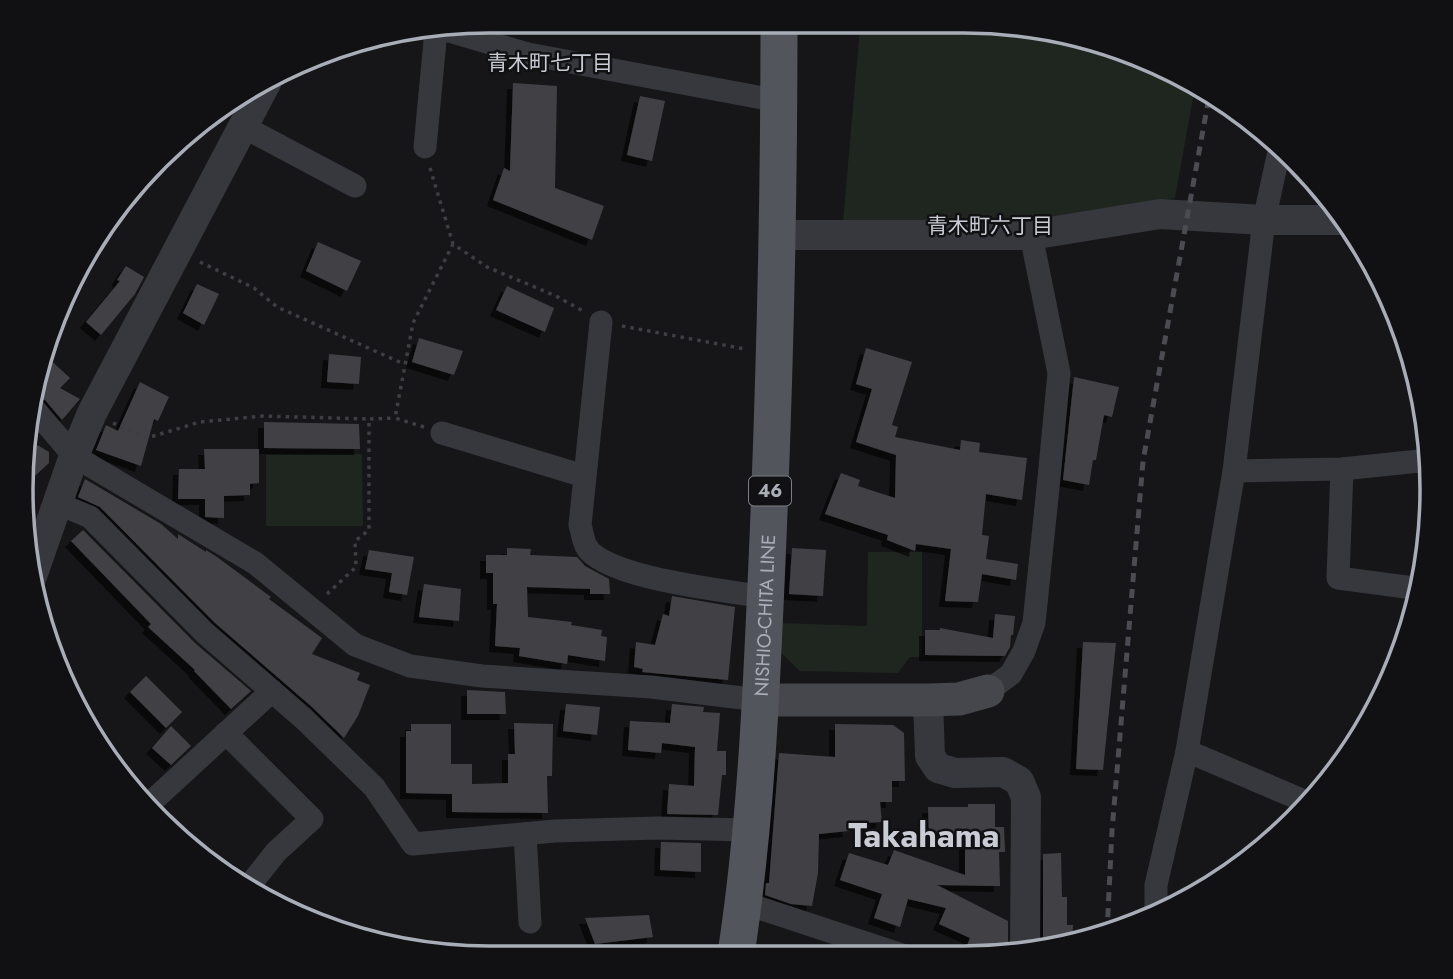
<svg xmlns="http://www.w3.org/2000/svg" width="1453" height="979" viewBox="0 0 1453 979" font-family="Jost,'Noto Sans JP',sans-serif">
	<defs>
		<filter id="shadow"><feDropShadow dx="-6" dy="6" stdDeviation="0" flood-color="#0009"/></filter>
	</defs>
	<rect width="100%" height="100%" fill="#161618"/>
	<g fill="#1e261f">
		<path d="M860,27l195,3 116,39 24,18 -20,111 -136,24h-196z"/>
		<path d="M362,454l1,72h-97v-71z"/>
		<path d="M868,552h54v105h-12l-12,16 -98,-2 -20,-19 1,-29 86,3z"/>
	</g>
	<g fill="#404145" filter="url(#shadow)">
		<path d="M513,83l44,3 -2,102 49,18 -12,34 -99,-40 11,-32 6,3z"/>
		<path d="M640,96l25,5 -13,60 -25,-6z"/>
		<path d="M318,242l43,19 -14,30 -41,-20z"/>
		<path d="M126,266l18,11 -9,17 -34,41 -15,-13 34,-41 -3,-1z"/>
		<path d="M197,284l22,10 -15,31 -21,-12z"/>
		<path d="M507,286l47,22 -9,24 -49,-22z"/>
		<path d="M419,338l44,13 -9,24 -42,-13z"/>
		<path d="M866,348l46,14 -20,63 6,2 -3,10 65,13 1,-10 19,3 -1,9 48,6 -5,42 -36,-6 -4,41 7,1 -3,23 32,5 -2,16 -34,-6 -4,28 -33,-1 6,-52 -35,-5 -1,7 -28,-11 1,-5 -63,-21 16,-41 19,7 -2,6 37,12 1,-43 -40,-13 16,-53 -16,-5z"/>
		<path d="M329,354l32,3 -2,27 -32,-2z"/>
		<path d="M46,356l24,22 -10,10 20,11 -18,21 -17,-20 -8,-4z"/>
		<path d="M1074,377l45,10 -7,30 -8,-2 -8,45h-3l-4,25 -26,-5z"/>
		<path d="M140,382l29,15 -11,24 -4,-2 -13,47 -45,-16 10,-25 12,6z"/>
		<path d="M264,422l95,2 1,25 -96,-1z"/>
		<path d="M27,439l22,13v11l-25,23 -2,-28z"/>
		<path d="M204,449h55v34l-9,1v11l-26,1v22l-19,-1v-18h-27l1,-30h26z"/>
		<path d="M85,479l76,45 17,15v-5l28,18v-2l11,7 54,40 -2,2 53,39 -10,16 48,19 -3,7 13,5 -12,31 -14,22 -32,-31 -97,-84 -115,-116 -22,-10z"/>
		<path d="M83,530l112,113 56,48 -20,18 -37,-38 1,-1 -47,-43 3,-3 -80,-83z"/>
		<path d="M507,548l24,1 -1,6 47,2 8,9 24,13 1,15h-20v-5l-63,-2 1,30 44,5 -1,3 31,5 -1,6 6,1 -2,24 -37,-6 -1,9 -48,-8 1,-8 -25,-2 2,-42h-4v-31h-7v-18h21z"/>
		<path d="M792,548l34,2 -3,46 -34,-2z"/>
		<path d="M369,550l45,7 -7,38 -18,-3 3,-19 -27,-4z"/>
		<path d="M424,584l37,5 -2,32 -40,-4z"/>
		<path d="M672,596l63,11 -7,73 -86,-8 1,-3 -9,-2 2,-25 19,3 8,-31 6,2z"/>
		<path d="M995,614l20,2 -2,19h-2l-1,12 -5,9 -80,-1v-25h15v-2l53,10z"/>
		<path d="M1083,642l33,1 -13,127 -27,-1z"/>
		<path d="M146,676l36,36 -16,16 -36,-36z"/>
		<path d="M467,690l38,2 1,22h-39z"/>
		<path d="M566,704l34,3 -3,28 -34,-4z"/>
		<path d="M672,704l32,3 -1,5 17,1 -3,38h9v24h-4l-4,40 -51,-1 2,-30 25,2 1,-39 -33,-4 -1,10 -33,-3 2,-29 40,2z"/>
		<path d="M514,723l39,1 -1,52h-5l1,37 -96,-1v-18l-46,-1v-62h5v-7h40v40h21v20l36,-1v-29h7z"/>
		<path d="M835,724l58,1 11,8 1,48h-13v21h-12l2,20 -34,2 1,7 -30,3 -1,39 -6,33 -21,-2 -26,-9 1,-12h3l10,-130 56,4z"/>
		<path d="M171,726l20,20 -20,19 -19,-17z"/>
		<path d="M968,804h27v23h9l1,25h-6l1,34 -63,-1 71,36v33l-46,4 8,-20 -31,-14 7,-16 -38,-9 -8,28 -26,-9 8,-24 -42,-14 9,-27 39,12 6,-15 71,25v-40h-36l-1,-28h40z"/>
		<path d="M661,842l40,1v29l-41,-2z"/>
		<path d="M1061,853l1,44h5v28h6l-1,19 -29,6v-96z"/>
		<path d="M649,915l4,22 -58,7 -10,-26z"/>
	</g>
	<g fill="none" stroke-linecap="round" stroke-linejoin="round">
		<g stroke="#3d3f44" stroke-width="3.5" stroke-dasharray="3.5 5" stroke-linecap="butt">
			<path d="M430,168l23,76 34,23 69,29 27,15"/>
			<path d="M200,262l54,26 23,19 127,57"/>
			<path d="M622,326l123,23"/>
			<path d="M113,423l34,15 53,-16 63,-6 106,3"/>
			<path d="M424,427l-29,-9 18,-95 40,-79"/>
			<path d="M327,594l29,-27 -1,-26 14,-11v-111l26,-1"/>
		</g>
		<g stroke="#37383d" stroke-width="23">
			<path d="M442,29l86,25 251,47"/>
			<path d="M242,126l113,60"/>
			<path d="M425,147l11,-117"/>
			<path d="M601,322l-21,203c2,6 3,15 6,21 16,32 143,45 179,51"/>
			<path d="M34,409l40,47 181,107 100,82 55,21 72,10 169,11 108,13"/>
			<path d="M442,433l142,43"/>
			<path d="M1342,469l-4,109 83,11"/>
			<path d="M1234,471l108,-2 87,-9"/>
			<path d="M59,504l31,13 115,116 98,85 71,69 39,57 142,-13 103,-3 92,2"/>
			<path d="M988,691l23,-17 13,-23 10,-28 15,-145 10,-105 -28,-138"/>
			<path d="M226,733l86,86 -36,33 -27,34"/>
			<path d="M1187,751l122,52"/>
			<path d="M147,806l125,-115"/>
			<path d="M525,834l5,88"/>
			<path d="M744,903l164,54"/>
			<path d="M1156,916v-31l31,-134 47,-280 30,-251 16,-73"/>
		</g>
		<g stroke="#37383d" stroke-width="30">
			<path d="M778,235h253l129,-21 104,6h82"/>
			<path d="M30,582l44,-126 18,-43 175,-332"/>
			<path d="M928,700l2,56 8,12 17,5 48,-1 16,9 7,16 -1,155"/>
		</g>
		<path stroke="#45474d" stroke-width="33" d="M759,700h169l31,-1 29,-8"/>
		<path stroke="#53555c" stroke-width="37" id="s1" d="M736,954c21,-137 26,-277 32,-416 7,-171 11,-341 11,-512"/>
		<path stroke="#4a4c52" stroke-width="5" stroke-dasharray="9 7" stroke-linecap="butt" d="M1107,933l5,-102 31,-370 66,-364"/>
	</g>
	<g text-anchor="middle" stroke-width="5" stroke-linejoin="round" paint-order="stroke">
		<rect fill="#111113" stroke="#7b7e86" stroke-width="2" x="749" y="476.5" width="42" height="29" rx="5"/>
		<g font-size="18" font-weight="bold" fill="#a8adb8">
			<text x="770" y="497">46</text>
		</g>
		<g font-size="19" fill="#a8adb8" stroke="#111113">
			<text dy="7" stroke="none"><textPath href="#s1" startOffset="340">NISHIO-CHITA LINE</textPath></text>
		</g>
		<g font-size="21" fill="#c9ccd4" stroke="#111113">
			<text x="550" y="70">青木町七丁目</text>
			<text x="990" y="233">青木町六丁目</text>
		</g>
		<g font-size="33" font-weight="bold" fill="#c9ccd4" stroke="#111113">
			<text x="924" y="847">Takahama</text>
		</g>
	</g>
	<path d="M0 0H1453V979H0ZM489 33H964A456 456 0 0 1 1420 489V490A456 456 0 0 1 964 946H489A456 456 0 0 1 33 490V489A456 456 0 0 1 489 33Z" fill="#111113" fill-rule="evenodd"/>
	<path fill="none" stroke="#a8adb8" stroke-width="3.5" d="M489 33H964A456 456 0 0 1 1420 489V490A456 456 0 0 1 964 946H489A456 456 0 0 1 33 490V489A456 456 0 0 1 489 33Z"/>
</svg>
